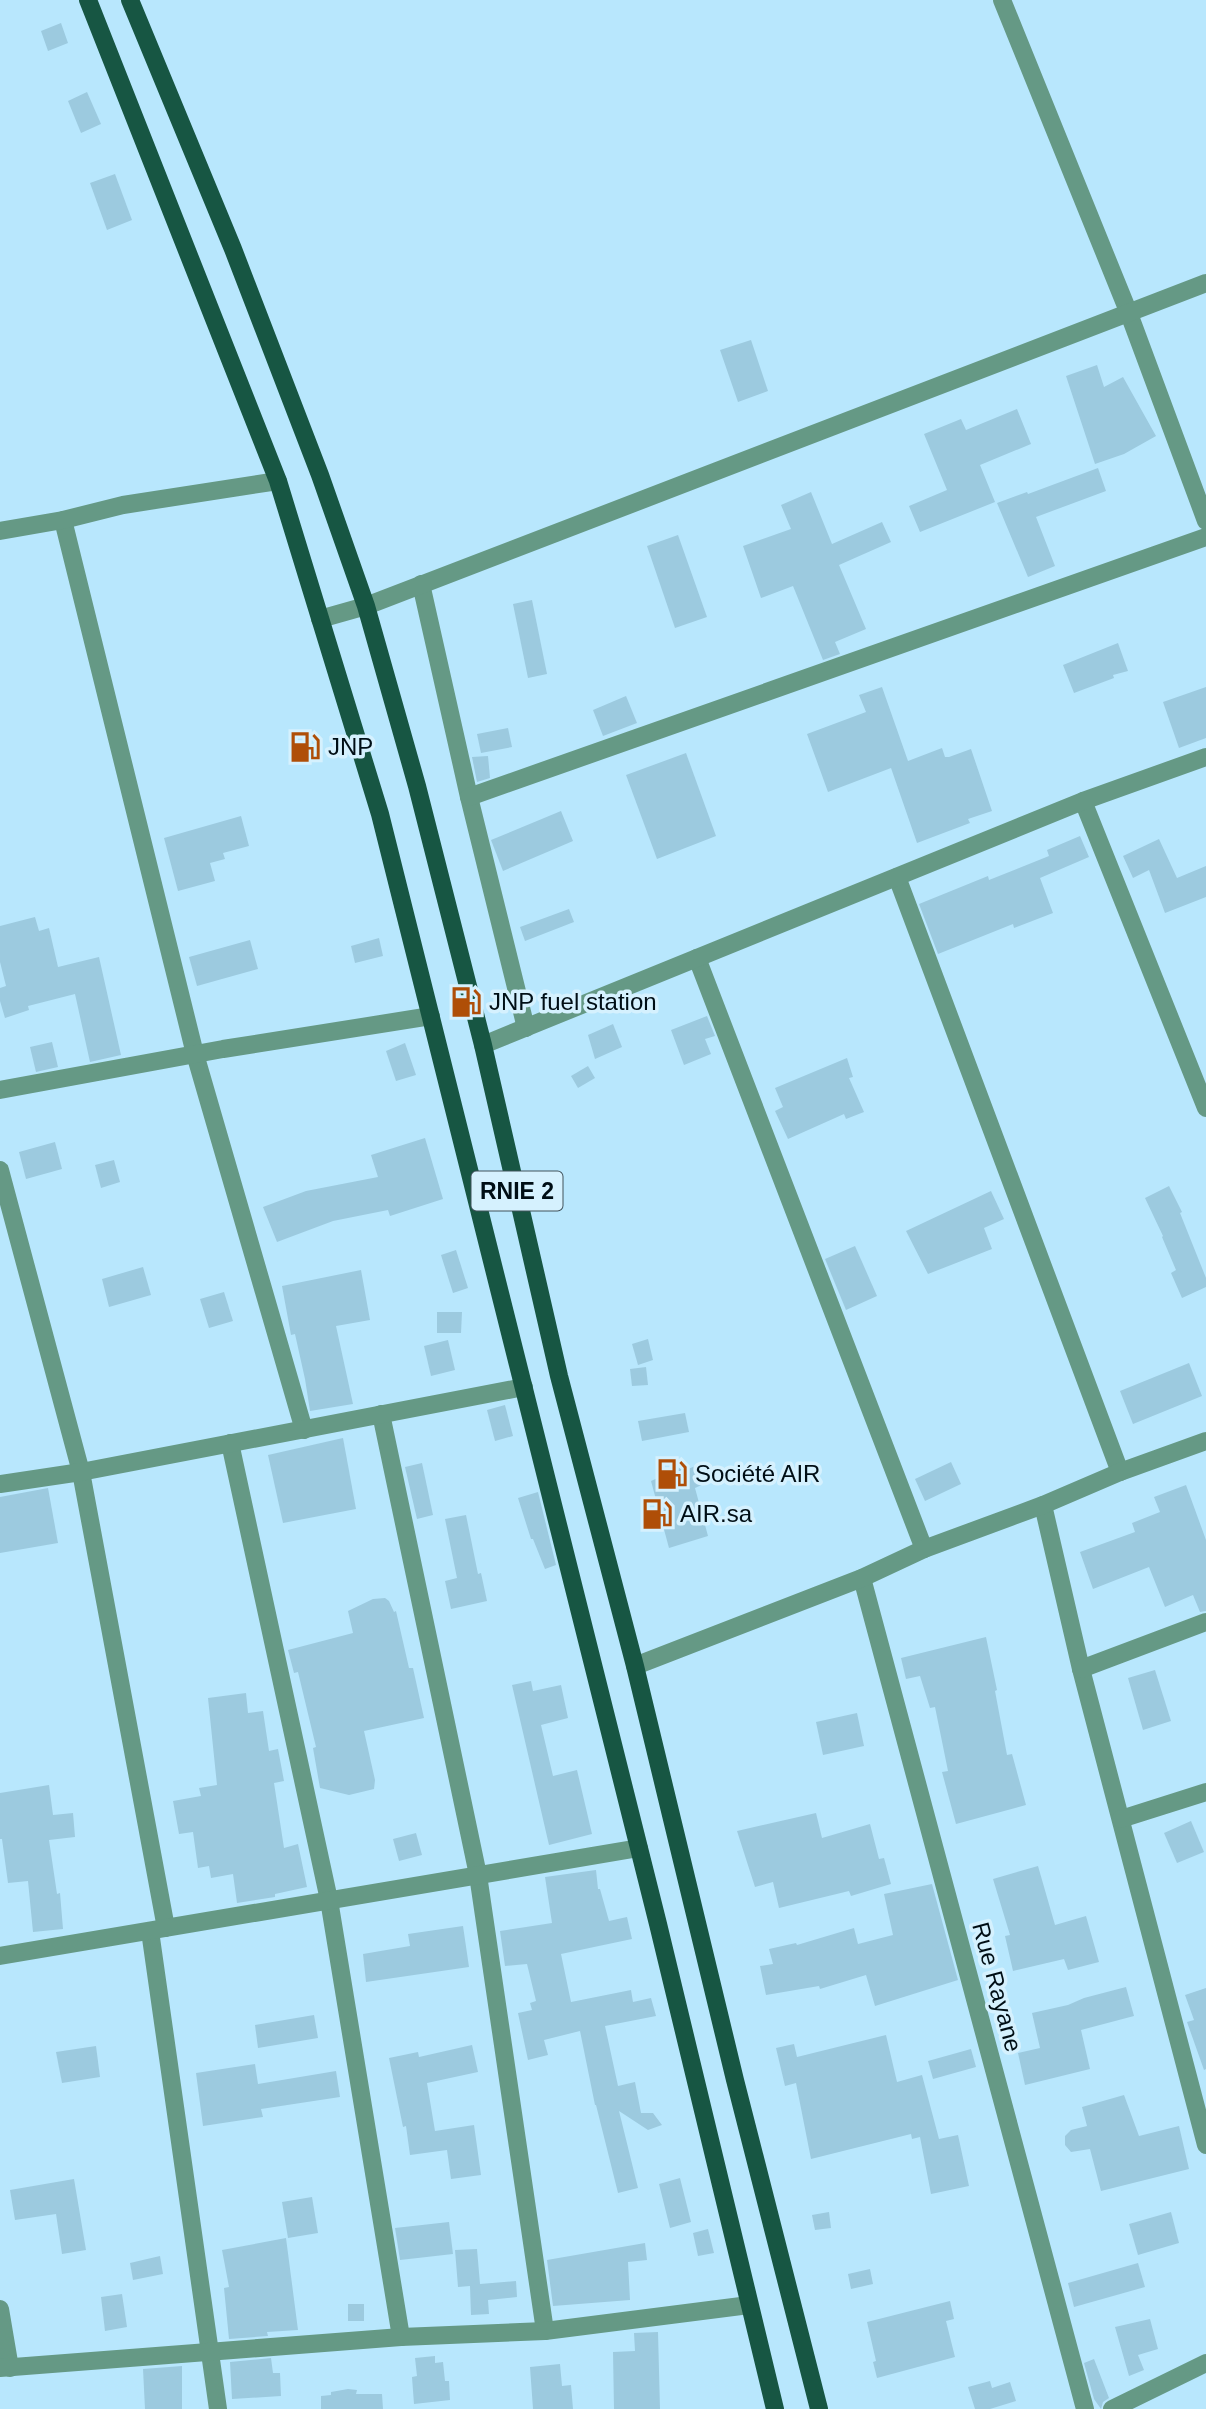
<svg xmlns="http://www.w3.org/2000/svg" width="1206" height="2409" viewBox="0 0 1206 2409" font-family="Helvetica,sans-serif">
	<rect width="100%" height="100%" fill="#b8e7fd"/>
	<g fill="#9ccadf">
		<path d="M61,23l7,20 -20,8 -7,-20z"/>
		<path d="M87,92l14,32 -20,9 -13,-32z"/>
		<path d="M115,174l17,46 -25,10 -17,-47z"/>
		<path d="M751,340l17,51 -30,11 -18,-52z"/>
		<path d="M1097,365l7,22 19,-10 33,59 -32,18 -29,10 -29,-88z"/>
		<path d="M1017,409l14,35 -51,21 15,37 -75,30 -11,-26 38,-16 -23,-56 37,-15 5,11z"/>
		<path d="M1098,468l8,23 -70,26 19,49 -27,11 -31,-74 30,-11 1,2z"/>
		<path d="M811,492l21,52 50,-22 9,20 -52,23 27,64 -31,13 5,12 -17,6 -30,-74 -32,12 -18,-52 48,-17 -10,-24z"/>
		<path d="M678,535l29,82 -32,11 -28,-82z"/>
		<path d="M532,600l15,74 -19,4 -15,-74z"/>
		<path d="M1118,643l10,28 -15,4 1,3 -40,15 -11,-28z"/>
		<path d="M882,687l26,74 34,-13 3,9h4l22,-8 21,62 -24,8 2,4 -53,20 -26,-75 -63,24 -21,-58 59,-22 -7,-17z"/>
		<path d="M1206,687v51l-27,10 -16,-46z"/>
		<path d="M626,696l11,27 -34,13 -10,-26z"/>
		<path d="M508,728l4,19 -31,6 -4,-19z"/>
		<path d="M686,753l30,83 -59,23 -31,-84z"/>
		<path d="M488,756l2,22 -13,4 -5,-25z"/>
		<path d="M561,811l12,30 -70,30 -12,-31z"/>
		<path d="M241,816l8,30 -26,7 2,6 -15,4 5,18 -37,10 -14,-53z"/>
		<path d="M1080,836l9,21 -49,21 13,35 -39,15 -1,-4 -75,30 -19,-50 69,-28 1,4 60,-24 -2,-6z"/>
		<path d="M1159,839l18,39 29,-12v31l-41,16 -16,-43 -16,8 -10,-22z"/>
		<path d="M569,909l5,13 -49,19 -5,-14z"/>
		<path d="M35,917l4,14 10,-3 9,39 41,-10 22,98 -31,7 -15,-68 -47,12 1,4 -24,8 -5,-17v-13l6,-2 -6,-24v-36z"/>
		<path d="M379,938l4,18 -28,7 -4,-17z"/>
		<path d="M250,940l8,29 -61,17 -8,-29z"/>
		<path d="M707,1016l8,20 -10,3 6,15 -27,11 -13,-35z"/>
		<path d="M613,1024l9,23 -27,12 -7,-24z"/>
		<path d="M52,1042l6,25 -22,5 -6,-25z"/>
		<path d="M405,1043l11,32 -20,6 -10,-30z"/>
		<path d="M847,1058l6,19 -4,1 15,34 -18,7 -2,-5 -56,25 -13,-28 8,-4 -8,-19z"/>
		<path d="M588,1066l7,12 -17,10 -7,-12z"/>
		<path d="M425,1138l18,61 -53,17 -2,-6 -55,11 -56,21 -14,-35 43,-16 72,-14 -7,-22z"/>
		<path d="M55,1142l7,27 -36,10 -7,-27z"/>
		<path d="M114,1160l6,22 -19,6 -6,-23z"/>
		<path d="M1169,1186l13,26 -2,1 26,65v9l-24,11 -11,-25 5,-3 -14,-33 1,-1 -18,-38z"/>
		<path d="M991,1191l13,28 -20,9 8,21 -64,25 -22,-43z"/>
		<path d="M855,1246l22,50 -31,14 -21,-51z"/>
		<path d="M456,1250l12,38 -15,5 -12,-38z"/>
		<path d="M143,1267l8,28 -42,12 -7,-28z"/>
		<path d="M361,1270l9,50 -34,6 17,78 -43,7 -5,-32 -10,-45 -4,1 -9,-49z"/>
		<path d="M224,1292l9,29 -24,7 -9,-29z"/>
		<path d="M437,1312h25l-1,21h-24z"/>
		<path d="M648,1339l5,21 -15,5 -6,-21z"/>
		<path d="M448,1340l7,30 -24,6 -7,-30z"/>
		<path d="M1189,1363l13,33 -69,28 -13,-33z"/>
		<path d="M646,1367l2,18 -16,1 -2,-17z"/>
		<path d="M505,1405l8,31 -18,5 -8,-31z"/>
		<path d="M685,1413l4,19 -47,9 -4,-20z"/>
		<path d="M343,1438l13,71 -73,14 -15,-68z"/>
		<path d="M951,1462l10,22 -36,17 -10,-22z"/>
		<path d="M422,1463l11,52 -16,4 -12,-52z"/>
		<path d="M698,1465l8,18 -11,5 13,48 -39,12 -18,-67 31,-14 1,4z"/>
		<path d="M1186,1485l20,55v71l-6,1 -7,-17 -28,12 -16,-40 -56,22 -13,-37 55,-20 -3,-9 28,-11 -6,-15z"/>
		<path d="M48,1488l10,55 -58,10v-56z"/>
		<path d="M538,1492l18,73 -11,4 -12,-30h-2l-13,-41z"/>
		<path d="M466,1515l12,59 3,-1 6,28 -36,8 -6,-28 12,-3 -12,-59z"/>
		<path d="M385,1598l4,3 5,11 2,-1 13,57h4l11,50 -60,13 11,49 -1,9 -25,6 -29,-7 -7,-40 3,-1 -18,-75 -4,1 -6,-23 65,-17 -5,-22 25,-12z"/>
		<path d="M986,1637l11,53 -2,1 12,64 5,-1 14,51 -70,19 -14,-52 6,-1 -13,-64 -5,1 -10,-32 -14,3 -5,-21z"/>
		<path d="M1155,1670l16,51 -28,9 -15,-52z"/>
		<path d="M531,1681l2,10 28,-6 7,33 -27,7 12,51 24,-6 15,64 -43,11 -37,-160z"/>
		<path d="M246,1693l2,20 15,-2 6,40 9,-2 6,32 -10,2 10,65 14,-4 9,43 -32,7v3l-38,6 -4,-29 -22,4 -2,-12 -11,2 -5,-36 -14,2 -6,-33 28,-5 -2,-8 18,-3 -9,-87z"/>
		<path d="M857,1713l7,33 -41,9 -7,-33z"/>
		<path d="M49,1785l4,30 20,-2 2,24 -26,3 8,54 3,-1 3,36 -30,3 -5,-51 -20,2 -6,-44h-2v-46z"/>
		<path d="M816,1813l6,25 48,-14 9,35 5,-1 7,26 -40,12 -2,-5 -70,17 -6,-26 -18,5 -18,-56z"/>
		<path d="M1191,1821l13,31 -27,11 -13,-30z"/>
		<path d="M416,1833l6,22 -23,6 -6,-22z"/>
		<path d="M1038,1866l17,59 31,-9 13,46 -31,8 -4,-11 -51,12 -8,-35 5,-1 -17,-56z"/>
		<path d="M596,1870l2,19h2l9,32 18,-4 5,22 -71,15 10,48 60,-12 2,12 18,-4 5,18 -51,10 13,60 17,-4 6,31h12l9,12 -14,5 -29,-19 19,77 -20,5 -22,-88h-1l-15,-74 -36,9 4,15 -20,5 -10,-47 14,-3 -2,-7 6,-2 -9,-37 -22,2 -5,-35 52,-8 -7,-46z"/>
		<path d="M932,1884l26,96 -83,26 -9,-31 -46,14 -1,-3 -53,9 -6,-29 13,-2 -4,-15 27,-6 1,2 57,-17 4,16 35,-9 -9,-41z"/>
		<path d="M463,1926l6,41 -103,15 -3,-28 47,-8 -2,-12z"/>
		<path d="M1126,1987l8,29 -53,14 9,39 -65,16 -7,-32 22,-5 -8,-35 36,-8 16,-7z"/>
		<path d="M1206,1988v81l-2,1 -17,-48 7,-2 -9,-25z"/>
		<path d="M314,2015l4,23 -60,10 -3,-23z"/>
		<path d="M886,2035l11,47 25,-7 17,64 19,-4 11,51 -38,8 -11,-57 -8,2 -1,-5 -100,25 -15,-76 -11,3 -9,-38 18,-4 3,13z"/>
		<path d="M472,2045l6,27 -51,11 8,48 39,-6 7,50 -30,4 -4,-29 -37,5 -4,-29 -3,1 -14,-69 29,-6 1,5z"/>
		<path d="M96,2046l4,31 -38,6 -6,-31z"/>
		<path d="M971,2049l5,18 -43,12 -5,-18z"/>
		<path d="M255,2064l3,20 78,-13 4,26 -79,12 2,8 -60,9 -7,-53z"/>
		<path d="M1124,2095l15,41 40,-10 10,43 -88,22 -11,-42 -19,3 -6,-7v-9l6,-6 16,-4 -5,-19z"/>
		<path d="M680,2178l11,44 -21,6 -11,-44z"/>
		<path d="M74,2179l12,71 -24,4 -6,-40 -41,6 -5,-30z"/>
		<path d="M312,2197l6,36 -30,5 -6,-36z"/>
		<path d="M829,2212l2,16 -16,2 -3,-15z"/>
		<path d="M1171,2212l8,31 -41,12 -9,-31z"/>
		<path d="M449,2222l4,32 -53,6 -5,-32z"/>
		<path d="M708,2229l6,24 -16,3 -5,-23z"/>
		<path d="M286,2238l12,92 -31,2 1,4 -39,3 -5,-51 5,-1 -7,-37z"/>
		<path d="M645,2243l2,17 -19,2 2,38 -77,6 -6,-46z"/>
		<path d="M477,2249l3,35 36,-3 1,16 -29,3 1,14 -18,1 -1,-29 -12,1 -3,-37z"/>
		<path d="M160,2256l3,18 -30,6 -3,-17z"/>
		<path d="M1138,2263l7,24 -71,20 -6,-24z"/>
		<path d="M870,2269l3,15 -22,5 -3,-15z"/>
		<path d="M122,2294l5,33 -22,4 -4,-34z"/>
		<path d="M950,2301l4,18 -8,2 9,36 -78,21 -4,-16 3,-1 -9,-39z"/>
		<rect x="348" y="2304" width="16" height="17"/>
		<path d="M1150,2319l8,30 -20,6 6,15 -15,6 -14,-49z"/>
		<path d="M658,2332l2,77h-46l-1,-57 22,-1 -1,-18z"/>
		<path d="M435,2356v7l8,-1 2,19h4l1,19 -36,4 -2,-27 5,-1 -2,-18z"/>
		<path d="M271,2358l2,15h7l1,23 -49,3 -2,-37z"/>
		<path d="M1094,2359l15,39 -6,4 -2,7 -7,-10 -10,-36z"/>
		<path d="M560,2364l2,22 9,-1 2,24h-40l-3,-42z"/>
		<path d="M182,2366v43h-37l-2,-40z"/>
		<path d="M990,2381l2,7 18,-6 6,19 -26,8h-15l-7,-22z"/>
		<path d="M348,2389l9,1 -1,4h26l1,15h-62v-13l10,-1v-3z"/>
	</g>
	<g fill="none" stroke-linecap="round" stroke-linejoin="round">
		<g stroke="#659985" stroke-width="18">
			<path d="M1002,0l126,311 78,210"/>
			<path d="M63,520l132,534 109,376"/>
			<path d="M0,531l63,-11 60,-15 155,-24"/>
			<path d="M421,584l48,213 57,231"/>
			<path d="M320,619l46,-13 840,-323"/>
			<path d="M469,797l737,-260"/>
			<path d="M1083,801l123,307"/>
			<path d="M897,877l223,595"/>
			<path d="M697,958l227,591"/>
			<path d="M483,1045l600,-244 123,-44"/>
			<path d="M0,1090l223,-41 208,-33"/>
			<path d="M0,1170l81,302 85,456"/>
			<path d="M381,1414l97,461 67,456"/>
			<path d="M230,1443l99,457 72,437"/>
			<path d="M0,1484l81,-12 443,-85"/>
			<path d="M1043,1505l38,164 125,476"/>
			<path d="M862,1578l223,831"/>
			<path d="M635,1666l227,-88 62,-29 119,-44 77,-33 86,-31"/>
			<path d="M1081,1669l125,-47"/>
			<path d="M1121,1819l85,-27"/>
			<path d="M150,1931l68,478"/>
			<path d="M0,1956l639,-108"/>
			<path d="M0,2309l10,59"/>
			<path d="M0,2368l401,-31 144,-6 204,-26"/>
			<path d="M1112,2409l94,-46"/>
		</g>
		<g stroke="#175643" stroke-width="18">
			<path d="M88,0l190,481 102,333 278,1110 117,485"/>
			<path d="M130,0l103,249 87,226 46,131 51,180 66,259 76,331 76,290 100,414 84,329"/>
		</g>
	</g>
	<defs>
		<symbol id="fuel-bare" viewBox="-9 -9 18 18"><path d="M-5.5-6h7V0h2V4h1.3V-2.5L3-4.5l.8-.8L6-3V5H2.5V1h-1V6h-7ZM-4.2-4.7v3.2H.2V-4.7Z" fill="#af4e07" stroke="#d5f1fe" stroke-width="2.5" paint-order="stroke"/></symbol>
	</defs>
	<g fill-rule="evenodd">
		<use href="#fuel-bare" x="283" y="725" width="44" height="44"/>
		<use href="#fuel-bare" x="444" y="980" width="44" height="44"/>
		<use href="#fuel-bare" x="650" y="1452" width="44" height="44"/>
		<use href="#fuel-bare" x="635" y="1492" width="44" height="44"/>
	</g>
	<g text-anchor="middle" stroke-width="7" stroke-linejoin="round" paint-order="stroke">
		<rect fill="#d5f1fe" stroke="#40525b" stroke-width="2" x="471.5" y="1171.5" width="91" height="39" rx="5"/>
		<g font-size="23" font-weight="bold" fill="#000e15">
			<text x="517" y="1199">RNIE 2</text>
		</g>
		<g font-size="24" fill="#000e15" stroke="#d5f1fe" text-anchor="start">
			<text x="328" y="755">JNP</text>
			<text x="489" y="1010">JNP fuel station</text>
			<text x="695" y="1482">Société AIR</text>
			<text x="680" y="1522">AIR.sa</text>
		</g>
		<g font-size="24" fill="#000e15" stroke="#d5f1fe">
			<text transform="translate(997 1987) rotate(75)" y="8">Rue Rayane</text>
		</g>
	</g>
</svg>
